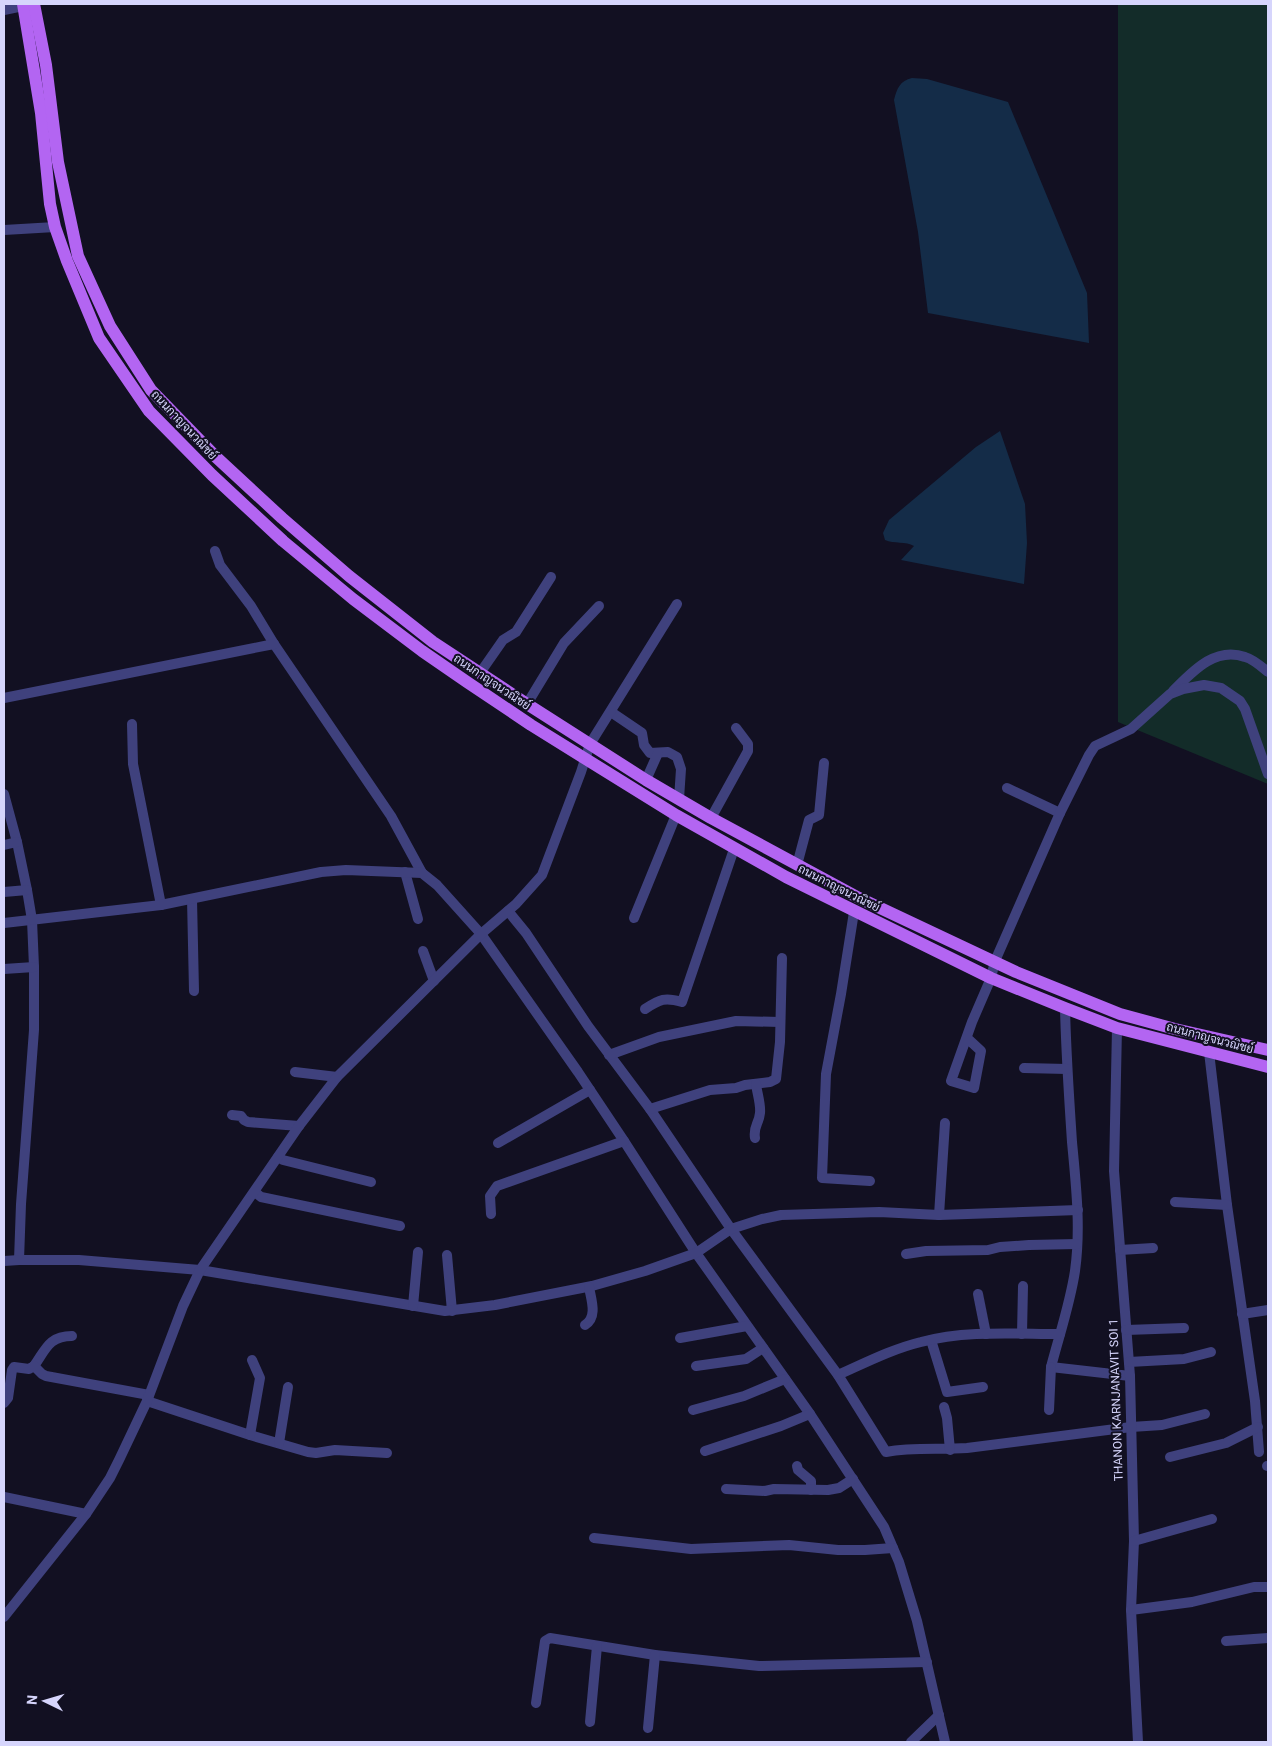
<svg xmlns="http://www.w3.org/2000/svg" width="1272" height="1746" viewBox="0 0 1272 1746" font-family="Roboto,Sarabun,sans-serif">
	<rect width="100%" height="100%" fill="#121022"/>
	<path fill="#132c29" d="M1118,4h150v780l-150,-62z"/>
	<g fill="#142c48">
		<path d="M912,78l15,1 81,23 79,191 2,50 -161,-30 -10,-81 -24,-132c3,-12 6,-19 18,-22z"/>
		<path d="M1000,431l25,73 2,39 -3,41 -123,-24 13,-14c-8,-5 -20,-2 -29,-6l-2,-7 6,-13 87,-73z"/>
	</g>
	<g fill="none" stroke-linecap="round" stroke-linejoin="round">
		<g stroke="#3f417d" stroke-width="10">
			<path d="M4,10l19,-4"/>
			<path d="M4,230l51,-3"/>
			<path d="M215,551l5,14 31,41 23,38 117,172 31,57"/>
			<path d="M480,673l23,-33 13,-8 35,-55"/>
			<path d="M1173,691c19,-19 42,-45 72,-34 8,2 17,10 23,15"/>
			<path d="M4,698l270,-54"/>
			<path d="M527,704l37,-61 35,-37"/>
			<path d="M611,712l31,21 2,12 6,8 18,-1 9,5 4,12 -2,30"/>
			<path d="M132,724l1,40 28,141"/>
			<path d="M646,780l12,-27"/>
			<path d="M1007,788l53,25"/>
			<path d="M4,794l13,48 10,48 5,30 2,47v63l-13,174 -2,56"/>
			<path d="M711,818l37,-67v-7l-12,-16"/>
			<path d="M4,845l13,-3"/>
			<path d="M797,865l12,-45 10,-5 5,-52"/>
			<path d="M405,872l13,47"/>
			<path d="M4,892l23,-2"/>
			<path d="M192,899l2,92"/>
			<path d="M508,911l18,22 62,93 62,83 81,120 107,146 48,77c27,-5 54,-2 81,-4l164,-21 31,-2 43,-11"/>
			<path d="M854,912l-13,82 -15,80 -4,104 48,3"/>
			<path d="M634,918l42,-103"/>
			<path d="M4,923l157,-18 160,-33 25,-2 76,3 15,12 44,49 97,138 46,69 72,112 114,161 74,113 15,35 18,59 28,121"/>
			<path d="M423,951l11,30"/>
			<path d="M4,969l30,-2"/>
			<path d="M1065,1008c1,45 4,89 7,134 4,43 9,86 3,129 -5,33 -16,65 -24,96l79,9"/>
			<path d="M645,1009c15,-10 20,-12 37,-7l52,-153"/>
			<path d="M1117,1028l-3,143 16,205 4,165 -3,69 7,132"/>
			<path d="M967,1038l14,13 -7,37 -23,-7 21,-59 19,-44 4,-17 65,-148 29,-58 6,-9 36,-17 39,-35 13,-5 21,-4 17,3 19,13 5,8 23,65"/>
			<path d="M1209,1052l18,153 28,196 4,51"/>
			<path d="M609,1055l50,-18 77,-16 44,1"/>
			<path d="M1024,1068l43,1"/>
			<path d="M295,1072l42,5"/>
			<path d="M650,1109l60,-19 26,-2 9,-3 25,-3 6,-3 4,-37 2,-84"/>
			<path d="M232,1115l9,1 3,4 4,2 51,4"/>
			<path d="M755,1138c-2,-12 4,-14 5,-25 1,-9 -3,-20 -4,-29"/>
			<path d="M498,1143l92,-53"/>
			<path d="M278,1157l5,3 88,22"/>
			<path d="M255,1192l6,5 139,29"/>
			<path d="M1175,1202l52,3"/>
			<path d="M491,1214l-1,-18 7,-10 127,-45"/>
			<path d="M939,1215l6,-92"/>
			<path d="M1120,1250l33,-2"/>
			<path d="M906,1254l20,-3 62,-1 12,-3 29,-2 48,-1"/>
			<path d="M447,1255l5,56"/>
			<path d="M4,1261l15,-1h60l121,10 245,41 50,-6 97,-19 53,-15 51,-18 35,-24 31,-10 19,-4 98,-3 60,3 139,-5"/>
			<path d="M978,1294l8,40"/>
			<path d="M413,1306l5,-54"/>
			<path d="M1242,1314l26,-4"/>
			<path d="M585,1325c13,-8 6,-26 4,-38"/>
			<path d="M1126,1330l58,-2"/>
			<path d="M1022,1334l1,-48"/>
			<path d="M680,1338l67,-12"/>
			<path d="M931,1340l16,52 36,-5"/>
			<path d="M1129,1362l55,-3 27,-7"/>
			<path d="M34,1366c12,-17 15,-30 38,-30"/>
			<path d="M696,1366l50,-7 17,-11"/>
			<path d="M838,1375c27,-12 54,-26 83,-33 45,-12 93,-8 139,-8"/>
			<path d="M147,1401l103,34 58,17 8,1 19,-3 52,3"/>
			<path d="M4,1403l4,-5 4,-28 2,-3 15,2 5,-3 8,8 4,2 103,19"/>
			<path d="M944,1407l3,11 3,32"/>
			<path d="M693,1410l51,-14 41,-17"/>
			<path d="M1049,1410l2,-43"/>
			<path d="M250,1435l10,-57 -8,-18"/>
			<path d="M279,1443l9,-56"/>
			<path d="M705,1451l76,-25 29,-12"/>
			<path d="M1170,1457l56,-14 32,-16"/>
			<path d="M797,1466l1,4 13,11v9"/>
			<path d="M1267,1466h1"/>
			<path d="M726,1489l39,2 9,-2 54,1 11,-2 14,-9"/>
			<path d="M4,1497l82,17"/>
			<path d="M594,1538l97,11 98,-4 49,5h27l28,-2"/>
			<path d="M1134,1541l78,-22"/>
			<path d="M1131,1610l61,-8 62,-15h14"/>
			<path d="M4,1617l82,-103 24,-36 9,-18 28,-59 36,-95 17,-36 99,-144 38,-49 144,-143 35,-30 26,-29 39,-103 9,-28 87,-140"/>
			<path d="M1226,1641l42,-3"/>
			<path d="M536,1703l9,-62 5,-3 105,17 104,11 168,-4"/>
			<path d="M590,1722l7,-76"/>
			<path d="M648,1728l7,-73"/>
			<path d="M911,1742l28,-27"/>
		</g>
		<g stroke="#b365f2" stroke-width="12">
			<path d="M23,4l18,109 9,91 5,23 12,34 32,77 50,73 63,64 71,66 70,58 69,52 45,31 64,43 145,90 110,62 205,101 74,30 52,20 151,39"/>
			<path d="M34,4l12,61 12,97 20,94 32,70 41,64 65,67 66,61 67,58 84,66 94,62 119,76 65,38 148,80 157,74 104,42 55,15 93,21"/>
		</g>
	</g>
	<g text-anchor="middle" stroke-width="4" stroke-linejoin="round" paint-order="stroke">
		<g font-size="12" fill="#d6d5fc" stroke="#121022">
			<text transform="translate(184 425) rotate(47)" y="4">ถนนกาญจนวณิชย์</text>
			<text transform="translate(492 682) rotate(34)" y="4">ถนนกาญจนวณิชย์</text>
			<text transform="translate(839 888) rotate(27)" y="4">ถนนกาญจนวณิชย์</text>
			<text transform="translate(1210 1038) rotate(15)" y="4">ถนนกาญจนวณิชย์</text>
			<text transform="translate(1116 1400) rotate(-92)" y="4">THANON KARNJANAVIT SOI 1</text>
		</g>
	</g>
	<rect width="1272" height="1746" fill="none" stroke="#d6d5fc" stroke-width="10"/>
	<g transform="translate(45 1701) rotate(275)" stroke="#121022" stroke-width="4" paint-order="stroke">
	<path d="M0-4L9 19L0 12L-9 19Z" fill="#d6d5fc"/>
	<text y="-8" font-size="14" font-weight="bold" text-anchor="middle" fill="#d6d5fc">N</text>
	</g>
</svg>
